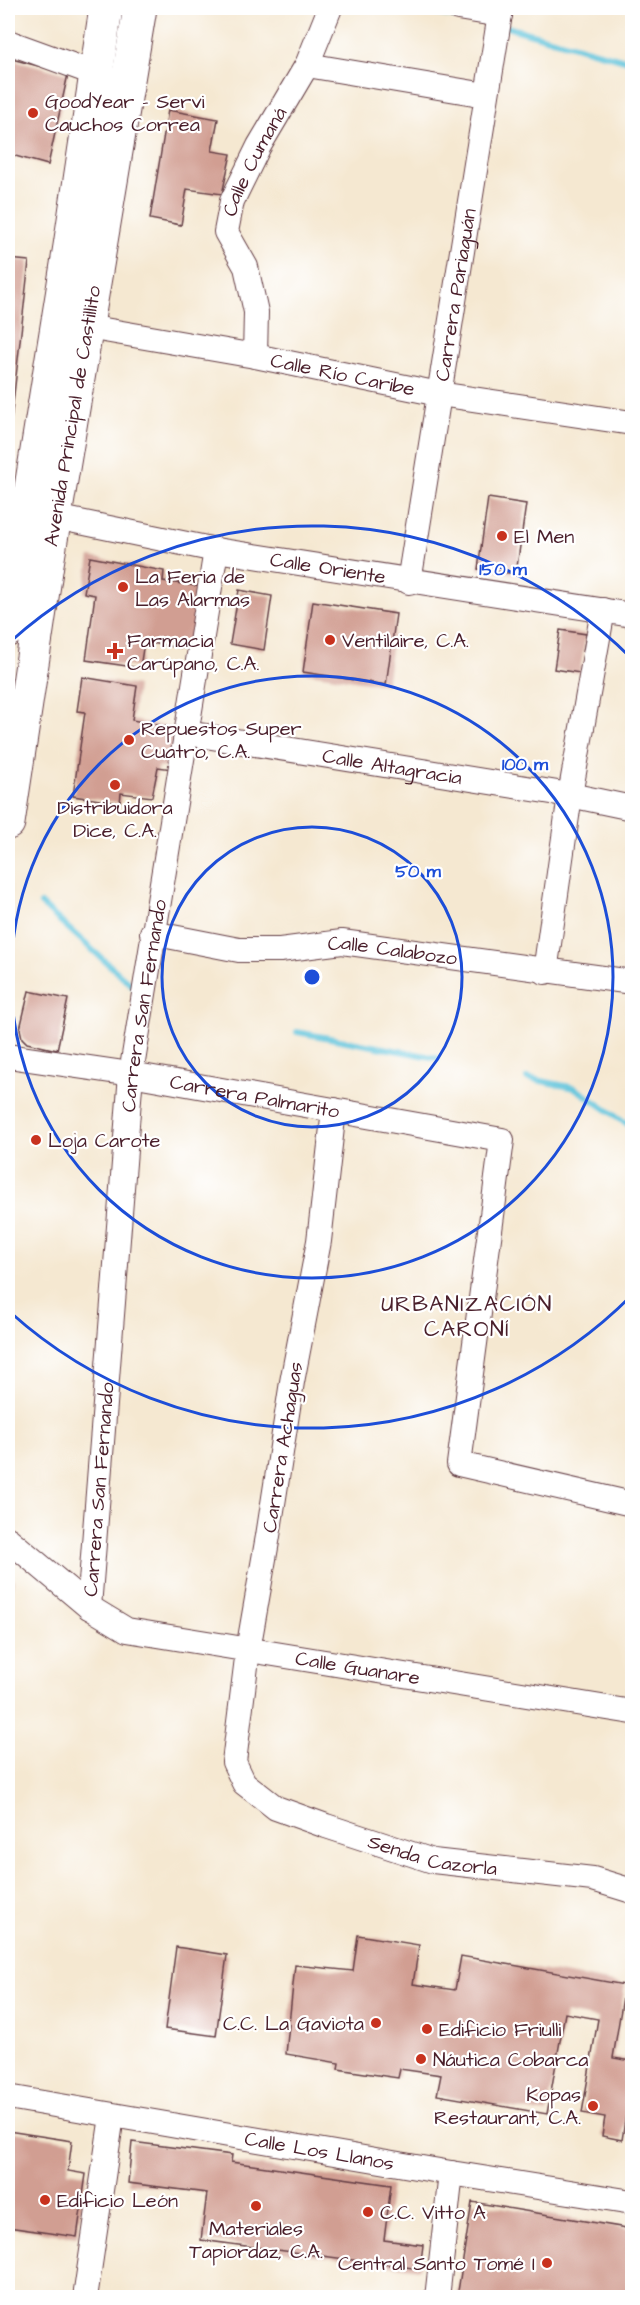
<svg xmlns="http://www.w3.org/2000/svg" width="640" height="2305" viewBox="0 0 640 2305" font-family="'Architects Daughter',sans-serif">
	<rect width="100%" height="100%" fill="#fff"/>
	<filter id="ink" filterUnits="userSpaceOnUse"><feTurbulence type="fractalNoise" baseFrequency=".0167" numOctaves="2"/><feDisplacementMap in="SourceGraphic" scale="12" xChannelSelector="R" yChannelSelector="G"/><feConvolveMatrix kernelMatrix="1 2 1 2 8 2 1 2 1" color-interpolation-filters="sRGB"/></filter>
	<filter id="wash" filterUnits="userSpaceOnUse"><feTurbulence type="fractalNoise" baseFrequency=".008" numOctaves="4" result="noise"/><feDisplacementMap in="SourceGraphic" scale="24" xChannelSelector="R" yChannelSelector="G"/><feGaussianBlur stdDeviation="1.35" result="paint"/><feColorMatrix in="noise" values="0 0 0 0 0 0 0 0 0 0 0 0 0 0 0 0 0 1.4 0 .05"/><feComposite in="paint" operator="in"/></filter>
	<g filter="url(#wash)">
		<rect width="100%" height="100%" fill="#f5e8d1"/>
		<g fill="none" stroke-linecap="round" stroke-linejoin="round">
			<g stroke="#5dc3da" stroke-width="6">
				<path d="M406,8l52,9"/>
				<path d="M503,26l129,36"/>
				<path d="M41,904l94,84"/>
				<path d="M297,1032l140,26"/>
				<path d="M527,1078l48,10 57,39"/>
			</g>
		</g>
		<g id="blocks">
			<g fill="#d19e92">
				<path d="M8,58l60,16 -20,91 -40,-11z"/>
				<path d="M168,110l50,9 -6,32 19,3 -9,40 -35,-5 -6,36 -31,-6z"/>
				<path d="M8,259l21,2 -20,178 -1,-1z"/>
				<path d="M488,498l38,6 -10,70 -38,-5z"/>
				<path d="M90,557l74,14 -1,10 40,6 -10,63 -49,-8 -4,26 -54,-8 9,-65 -11,-2z"/>
				<path d="M239,590l33,6 -8,54 -34,-6z"/>
				<path d="M313,601l83,13 -10,71 -83,-13z"/>
				<path d="M560,630l26,4 -6,39 -26,-4z"/>
				<path d="M82,677l55,9 -5,34 47,9 -7,40 -14,-2 -6,30 -31,-4 -1,10 -47,-7 12,-84 -8,-1z"/>
				<path d="M29,991l39,8 -11,51 -30,-7 -5,-5 -2,-9z"/>
				<path d="M8,1574l6,6 -6,24z"/>
				<path d="M358,1935l61,10 -6,39 42,6 6,-34 164,29 -12,73 19,3v14l-10,65 -20,-4 3,-19 -23,-4 16,-94 -33,-6 -18,101 -110,-19 4,-20 -41,-6 -2,9 -60,-9 1,-6 -53,-9 9,-89 58,6z"/>
				<path d="M176,1947l51,8 -11,81 -51,-7z"/>
				<path d="M8,2131l64,10 -4,30 18,3 -9,63 -69,-10z"/>
				<path d="M132,2142l100,13 -1,7 160,23 -7,55 39,5 -3,24 -219,-29 6,-47 -79,-10z"/>
				<path d="M472,2202l160,27v69h-175z"/>
			</g>
		</g>
	</g>
	<g filter="url(#ink)">
		<use href="#blocks" fill-opacity="0" stroke="#643d44" stroke-width="1.5"/>
		<g fill="none" stroke-linecap="round" stroke-linejoin="round">
			<defs>
				<g id="minor">
					<path d="M458,8l42,7"/>
					<path d="M8,42l102,37"/>
					<path d="M307,65l179,30"/>
					<path id="s1" d="M87,327l168,29 184,38 193,29"/>
					<path id="s2" d="M255,356l1,-44 -10,-45 -20,-35 6,-31 27,-55 48,-81 23,-57"/>
					<path id="s3" d="M41,514l175,36 416,65"/>
					<path id="s4" d="M409,582l92,-574"/>
					<path id="s5" d="M187,733l383,62 62,13"/>
					<path id="s6" d="M152,933l87,17h41l62,-8 290,40"/>
					<path d="M545,972l25,-177 33,-185"/>
					<path id="s7" d="M8,1056l123,18 371,66 -43,324 173,40"/>
					<path id="s8" d="M334,1110l-15,131 -27,141 -24,154 -20,114 -14,112 10,21 32,25 50,18 107,35 160,18 39,12"/>
					<path id="s9" d="M8,1539l81,68 38,23 505,82"/>
					<path id="s10" d="M89,1607l42,-533 85,-524"/>
					<path id="s11" d="M8,2097l443,76 181,29"/>
					<path d="M85,2298l27,-182"/>
					<path d="M437,2298l14,-125"/>
				</g>
				<g id="secondary">
					<path d="M8,630l62,-384 36,-238"/>
					<path id="s12" d="M8,823l39,-259 93,-556"/>
				</g>
			</defs>
			<use href="#minor" stroke="#643d44" stroke-width="26"/>
			<use href="#secondary" stroke="#643d44" stroke-width="35"/>
			<use href="#minor" stroke="#fff" stroke-width="24"/>
			<use href="#secondary" stroke="#fff" stroke-width="33"/>
		</g>
	</g>
	<g fill="none" stroke="#1d4ed8" stroke-width="3">
		<circle cx="312" cy="977" r="150"/>
		<circle cx="312" cy="977" r="301"/>
		<path d="M631 1296A451 451 0 0 1 10 1312M10 642A451 451 0 0 1 631 658"/>
	</g>
	<g fill="#c8321e" stroke="#fff" stroke-width="2">
		<circle cx="33" cy="113" r="6"/>
		<circle cx="502" cy="536" r="6"/>
		<circle cx="123" cy="587" r="6"/>
		<circle cx="330" cy="640" r="6"/>
		<path d="M112 642h6v6h6v6h-6v6h-6v-6h-6v-6h6z"/>
		<circle cx="129" cy="740" r="6"/>
		<circle cx="115" cy="785" r="6"/>
		<circle cx="36" cy="1140" r="6"/>
		<circle cx="376" cy="2023" r="6"/>
		<circle cx="427" cy="2029" r="6"/>
		<circle cx="421" cy="2059" r="6"/>
		<circle cx="593" cy="2106" r="6"/>
		<circle cx="45" cy="2200" r="6"/>
		<circle cx="256" cy="2206" r="6"/>
		<circle cx="368" cy="2212" r="6"/>
		<circle cx="547" cy="2263" r="6"/>
	</g>
	<g text-anchor="middle" stroke-width="4.5" stroke-linejoin="round" paint-order="stroke">
		<g font-size="20" fill="#4a1f2b" stroke="#fff" text-anchor="start">
			<text x="45" y="108">GoodYear - Servi<tspan x="45" dy="23">Cauchos Correa</tspan></text>
			<text x="514" y="543">El Men</text>
			<text x="135" y="583">La Feria de<tspan x="135" dy="23">Las Alarmas</tspan></text>
			<text x="127" y="647">Farmacia<tspan x="127" dy="23">Carúpano, C.A.</tspan></text>
			<text x="342" y="647">Ventilaire, C.A.</text>
			<text x="141" y="735">Repuestos Super<tspan x="141" dy="23">Cuatro, C.A.</tspan></text>
			<text x="115" y="814" text-anchor="middle">Distribuidora<tspan x="115" dy="23">Dice, C.A.</tspan></text>
			<text x="48" y="1147">Loja Carote</text>
			<text x="364" y="2030" text-anchor="end">C.C. La Gaviota</text>
			<text x="439" y="2036">Edificio Friulli</text>
			<text x="433" y="2066">Náutica Cobarca</text>
			<text x="581" y="2101" text-anchor="end">Kopas<tspan x="581" dy="23">Restaurant, C.A.</tspan></text>
			<text x="57" y="2207">Edificio León</text>
			<text x="380" y="2219">C.C. Vitto A</text>
			<text x="256" y="2235" text-anchor="middle">Materiales<tspan x="256" dy="23">Tapiordaz, C.A.</tspan></text>
			<text x="535" y="2270" text-anchor="end">Central Santo Tomé I</text>
		</g>
		<g font-size="20" fill="#4a1f2b" stroke="#fff">
			<text dy="7" stroke="none"><textPath href="#s2" startOffset="207">Calle Cumaná</textPath></text>
			<text dy="7" stroke="none"><textPath href="#s4" startOffset="291">Carrera Pariaguán</textPath></text>
			<text dy="7" stroke="none"><textPath href="#s1" startOffset="260">Calle Río Caribe</textPath></text>
			<text dy="7" stroke="none"><textPath href="#s12" startOffset="412">Avenida Principal de Castillito</textPath></text>
			<text dy="7" stroke="none"><textPath href="#s3" startOffset="292">Calle Oriente</textPath></text>
			<text dy="7" stroke="none"><textPath href="#s5" startOffset="208">Calle Altagracia</textPath></text>
			<text dy="7" stroke="none"><textPath href="#s6" startOffset="243">Calle Calabozo</textPath></text>
			<text dy="7" stroke="none"><textPath href="#s10" startOffset="604">Carrera San Fernando</textPath></text>
			<text dy="7" stroke="none"><textPath href="#s7" startOffset="250">Carrera Palmarito</textPath></text>
			<text transform="translate(282 1447) rotate(-81)" y="7">Carrera Achaguas</text>
			<text dy="7" stroke="none"><textPath href="#s10" startOffset="118">Carrera San Fernando</textPath></text>
			<text dy="7" stroke="none"><textPath href="#s9" startOffset="384">Calle Guanare</textPath></text>
			<text dy="7" stroke="none"><textPath href="#s8" startOffset="888">Senda Cazorla</textPath></text>
			<text dy="7" stroke="none"><textPath href="#s11" startOffset="316">Calle Los Llanos</textPath></text>
		</g>
		<g font-size="22" letter-spacing="1.5" fill="#4a1f2b" stroke="#fff">
			<text x="467" y="1311">URBANIZACIÓN<tspan x="467" dy="25">CARONÍ</tspan></text>
		</g>
	</g>
	<circle cx="312" cy="977" r="9" fill="#1d4ed8" stroke="#fff" stroke-width="3"/>
	<g font-size="18" text-anchor="middle" font-weight="bold" fill="#1d4ed8" stroke="#fff" stroke-width="4.5" stroke-linejoin="round" paint-order="stroke">
		<text x="503" y="575">150 m</text>
		<text x="525" y="770">100 m</text>
		<text x="418" y="877">50 m</text>
	</g>
	<rect width="640" height="2305" fill="none" stroke="#fff" stroke-width="30"/>
</svg>
